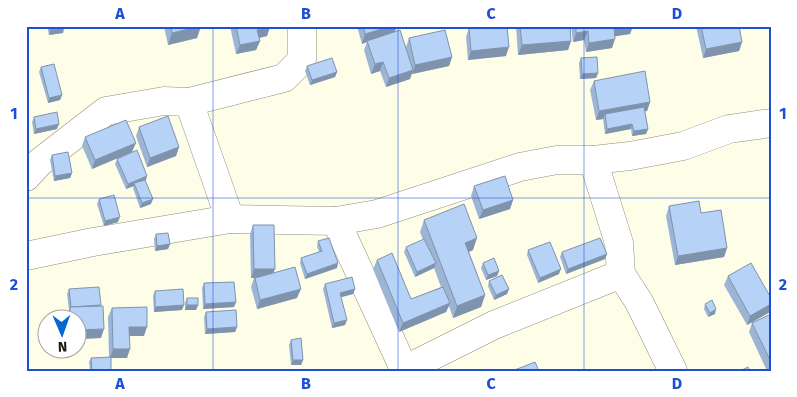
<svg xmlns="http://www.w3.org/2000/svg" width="797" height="397" viewBox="0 0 797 397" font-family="'Fira Sans',sans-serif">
	<rect width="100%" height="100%" fill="#fefde7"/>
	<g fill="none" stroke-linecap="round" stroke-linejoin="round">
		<defs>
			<g id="minor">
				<path d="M189,102l41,117"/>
				<path d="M593,160l26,83 2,31 18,28 34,69"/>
				<path d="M26,177l14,-15 66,-51 58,-10 25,1 95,-24 18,-18v-34"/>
				<path d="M336,221l69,150"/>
				<path d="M26,256l67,-14 137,-23 106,2 41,-7 143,-47 37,-7h36l37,-4 53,-10 46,-17 42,-6"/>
				<path d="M404,370l90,-45 127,-51"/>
			</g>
		</defs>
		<use href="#minor" stroke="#908f7b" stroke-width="29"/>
		<use href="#minor" stroke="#fff" stroke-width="28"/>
	</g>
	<g fill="#9db5d4">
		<path d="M47,26h17l-1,7 -14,2z"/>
		<path d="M164,26h37l-4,12 -29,7z"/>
		<path d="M230,26h40l-3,10 -8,2 1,3 -4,9 -20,4z"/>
		<path d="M357,26h40l-2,5 11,16 3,-9 43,19 -3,9 -37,8v-1l-2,6 -24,8 -6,-16 -9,3 -7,-24 3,-8 -5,2z"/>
		<path d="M516,26h54l1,15 -3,9 -50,5z"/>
		<path d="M571,26h62l-3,8 -15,2 -3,12 -26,4 -2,-12 -11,2z"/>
		<path d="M696,26h43l3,16 -3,9 -36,7z"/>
		<path d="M469,28l37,28 -38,4 -2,-23z"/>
		<path d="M581,58l17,15 -2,5 -16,1 -1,-16z"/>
		<path d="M307,66l30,6 -2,5 -25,8 -5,-14z"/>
		<path d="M41,67l21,28 -2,5 -12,3 -9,-31z"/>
		<path d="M594,81l56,21 -3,9h-2l3,18 -2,5 -14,2 -1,-7 -26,5 -2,-15 -7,1 -6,-30z"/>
		<path d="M34,117l23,12 -23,5 -2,-12z"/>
		<path d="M139,127l40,20 -3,9 -29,11 -11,-31z"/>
		<path d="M85,137l47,15 -40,17 -10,-23z"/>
		<path d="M52,155l20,18 -2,5 -16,3 -4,-21z"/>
		<path d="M117,159l28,22 6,23 -11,4 -7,-20 1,-2 -8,3 -11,-25z"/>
		<path d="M474,186l39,14 -3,9 -31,10 -8,-23z"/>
		<path d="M99,199l19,23 -14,4 -7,-22z"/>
		<path d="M669,206l32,7 26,35 -3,9 -49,8 -9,-49z"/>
		<path d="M424,220l49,30 -4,2 16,43 -4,12 -28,11 -4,-12 -3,6 -47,20 -26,-63 4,-9 34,39 30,-12 -7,-19 -19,9 -11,-25 2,-5 17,-7 -3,-8z"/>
		<path d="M253,225l22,44 -2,4 24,25 -40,11 -6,-22 3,-9h-3l-1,-44z"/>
		<path d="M156,234l14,10 -2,5 -13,2 -1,-12z"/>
		<path d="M318,241l19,27 -32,11 -5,-16 1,-5 18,-6 -2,-6z"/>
		<path d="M528,250l31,24 -21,9 -11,-28z"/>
		<path d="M562,252l45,2 -2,5 -39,15 -6,-17z"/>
		<path d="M483,263l16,8 -2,5 -11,4 -5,-12z"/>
		<path d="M728,276l43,22 -1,14 -23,13 -23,-40z"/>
		<path d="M489,281l20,8 -2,5 -13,6 -6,-14z"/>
		<path d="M204,283l32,19 -2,5 -31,2 -1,-21z"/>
		<path d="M325,284l30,5 -2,5 -12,3 4,28 -13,3 -9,-39z"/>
		<path d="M69,289l32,16v33l-23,1v-19h-11l-1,-4 3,-6 -2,-16z"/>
		<path d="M155,291l27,19 -28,2 -1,-16z"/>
		<path d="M187,298l11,7 -2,5h-11v-7z"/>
		<path d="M705,304l10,10 -7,3 -4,-8z"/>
		<path d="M112,308l32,28h-15l-2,22h-16v13h-21l-1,-9 2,-4 18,-1 -1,-40z"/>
		<path d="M206,312l31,15 -2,5 -30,2 -1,-17z"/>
		<path d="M771,314v57h-4l-18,-39 3,-9z"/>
		<path d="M291,340l12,20 -2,5h-10l-2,-20z"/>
	</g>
	<g fill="#7f93ad">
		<path d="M201,26l-4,12 -29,7 4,-12z"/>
		<path d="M392,26h5l-3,8 -27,7v1l-5,2 3,-10z"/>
		<path d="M624,26h9l-3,8 -19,3 3,-9z"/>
		<path d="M270,27l-3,9 -13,3 3,-9z"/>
		<path d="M64,28l-1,5 -14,2 1,-5z"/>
		<path d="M588,31l-4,9 -11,2 3,-9z"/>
		<path d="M615,39l-3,9 -26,4 3,-9z"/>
		<path d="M260,41l-4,9 -20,4 4,-9z"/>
		<path d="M571,41l-3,9 -50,5 4,-10z"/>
		<path d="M742,42l-3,9 -36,7 3,-9z"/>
		<path d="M509,47l-3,9 -38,4 3,-9z"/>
		<path d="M452,57l-3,9 -37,8 3,-9z"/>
		<path d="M383,62l-3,9 -9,3 4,-10z"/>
		<path d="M413,70l-3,9 -24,8 3,-9z"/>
		<path d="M337,72l-2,5 -25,8 2,-5z"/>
		<path d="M598,73l-2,5 -16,1 2,-5z"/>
		<path d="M62,95l-2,5 -12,3 1,-5z"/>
		<path d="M650,102l-3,9 -42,7v-4l-2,5 -7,1 3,-9z"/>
		<path d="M59,124l-2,5 -23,5 2,-5z"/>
		<path d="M632,124l-1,5 -26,5 2,-5z"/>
		<path d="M648,129l-2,5 -14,2 2,-5z"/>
		<path d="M136,143l-4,9 -40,17 3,-9z"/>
		<path d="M179,147l-3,9 -29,11 3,-9z"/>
		<path d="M72,173l-2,5 -16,3 1,-5z"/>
		<path d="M147,176l-1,4 -12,3v3l-8,3 2,-5z"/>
		<path d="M153,199l-2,5 -11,4 2,-5z"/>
		<path d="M513,200l-3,9 -31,10 4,-9z"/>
		<path d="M120,217l-2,5 -14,4 1,-5z"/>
		<path d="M477,238l-4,12 -12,5 4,-12z"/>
		<path d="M170,244l-2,5 -13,2 2,-5z"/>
		<path d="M727,248l-3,9 -49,8 3,-9z"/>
		<path d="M607,254l-2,5 -39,15 2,-5z"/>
		<path d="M338,263l-1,5 -32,11 2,-5z"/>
		<path d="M436,263l-2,5 -19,9 2,-5z"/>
		<path d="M254,269h21l-4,9h-20z"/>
		<path d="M561,269l-2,5 -21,9 2,-5z"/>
		<path d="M499,271l-2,5 -11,4 2,-5z"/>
		<path d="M301,289l-4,9 -40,11 3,-9z"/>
		<path d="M355,289l-2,5 -15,4 2,-5z"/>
		<path d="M509,289l-2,5 -13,6 2,-5z"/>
		<path d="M485,295l-4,12 -28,11 4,-12z"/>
		<path d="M236,302l-2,5 -31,2 2,-5z"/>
		<path d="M450,303l-4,9 -47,20 4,-9z"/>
		<path d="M771,304l-1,8 -23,13 3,-9z"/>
		<path d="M184,305l-2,5 -28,2 1,-5z"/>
		<path d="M187,305h11l-2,5h-11z"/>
		<path d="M716,309l-1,5 -7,3 2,-4z"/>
		<path d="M347,320l-2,5 -13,3 2,-5z"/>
		<path d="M129,327h18l-3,9h-18z"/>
		<path d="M237,327l-2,5 -30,2 2,-5z"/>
		<path d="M104,329l-3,9 -23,1v-9z"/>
		<path d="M113,349h17l-3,9h-17z"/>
		<path d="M293,360h10l-2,5h-10z"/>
	</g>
	<g fill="#b6d2f7" stroke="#7f93ad">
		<path d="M50,26h14v2l-14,2z"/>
		<path d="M171,26h30l-29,7z"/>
		<path d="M236,26h34v1l-13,3 3,11 -20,4z"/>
		<path d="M363,26h29l-27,8z"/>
		<path d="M488,26h19l2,21 -38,4 -2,-23z"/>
		<path d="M520,26h50l1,15 -49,4z"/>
		<path d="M576,26h48l-10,2 1,11 -26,4 -1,-12 -12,2z"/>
		<path d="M701,26h38l3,16 -36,7z"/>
		<path d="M400,30l13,40 -24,8 -6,-16 -8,2 -8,-23z"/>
		<path d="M445,30l7,27 -37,8 -6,-27z"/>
		<path d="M597,57l1,16 -16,1 -1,-16z"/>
		<path d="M332,58l5,14 -25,8 -5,-14z"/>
		<path d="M54,64l8,31 -13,3 -8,-31z"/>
		<path d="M645,71l5,31 -51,9 -5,-30z"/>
		<path d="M644,107l4,22 -14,2 -2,-7 -25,5 -2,-15z"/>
		<path d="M57,112l2,12 -23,5 -2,-12z"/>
		<path d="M168,116l11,31 -29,11 -11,-31z"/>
		<path d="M126,120l10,23 -41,17 -10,-23z"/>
		<path d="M137,150l10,26 -19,8 -11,-25z"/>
		<path d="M68,152l4,21 -17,3 -3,-21z"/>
		<path d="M505,176l8,24 -30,10 -9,-24z"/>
		<path d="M145,180l8,19 -11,4 -8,-20z"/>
		<path d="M114,195l6,22 -15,4 -6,-22z"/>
		<path d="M699,201l2,12 20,-3 6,38 -49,8 -9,-50z"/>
		<path d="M464,204l13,34 -12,5 20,52 -28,11 -33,-86z"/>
		<path d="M253,225h21l1,44h-21z"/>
		<path d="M168,233l2,11 -13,2 -1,-12z"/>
		<path d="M329,238l9,25 -31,11 -6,-16 21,-7 -4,-10z"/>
		<path d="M600,238l7,16 -39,15 -6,-17z"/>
		<path d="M424,239l12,24 -19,9 -11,-25z"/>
		<path d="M550,242l11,27 -21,9 -12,-28z"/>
		<path d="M392,253l19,46 32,-12 7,16 -47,20 -26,-63z"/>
		<path d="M494,258l5,13 -11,4 -5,-12z"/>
		<path d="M751,263l20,35v6l-21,12 -22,-40z"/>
		<path d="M295,267l6,22 -41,11 -5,-22z"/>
		<path d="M502,275l7,14 -13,6 -7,-14z"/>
		<path d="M352,277l3,12 -15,4 7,27 -13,3 -9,-39z"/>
		<path d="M234,282l2,20 -31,2 -1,-21z"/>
		<path d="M99,287l2,18 -30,2 -2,-18z"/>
		<path d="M183,289l1,16 -29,2v-16z"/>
		<rect x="187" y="298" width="11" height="7"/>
		<path d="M712,300l4,9 -6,4 -5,-9z"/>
		<path d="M103,306l1,23 -26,1v-10h-8v-13z"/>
		<path d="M147,307v20h-18l1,22h-17l-1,-41z"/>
		<path d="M236,310l1,17 -30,2 -1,-17z"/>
		<path d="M771,314v48l-19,-39z"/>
		<path d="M301,338l2,22h-10l-2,-20z"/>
		<path d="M111,357v14h-19l-1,-13z"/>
		<path d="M535,362l4,9h-27z"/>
		<path d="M748,367l2,4 -8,-1z"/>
	</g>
	<path fill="none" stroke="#1d4ed8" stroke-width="1" stroke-opacity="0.55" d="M213,26v345M398,26v345M584,26v345M26,198h745"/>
	<rect width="797" height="397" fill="none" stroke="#ffffff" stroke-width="55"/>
	<g transform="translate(62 334) rotate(178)"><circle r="24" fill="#ffffff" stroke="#a3a3a0"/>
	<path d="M0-4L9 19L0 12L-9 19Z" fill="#0568d1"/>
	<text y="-8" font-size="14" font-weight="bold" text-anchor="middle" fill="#191911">N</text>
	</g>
	<rect x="28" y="28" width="742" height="342" fill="none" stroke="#1d4ed8" stroke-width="2"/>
	<g font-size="16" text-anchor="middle" font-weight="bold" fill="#1d4ed8">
		<text x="120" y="19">A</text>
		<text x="306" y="19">B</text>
		<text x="491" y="19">C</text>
		<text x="677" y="19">D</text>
		<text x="14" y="119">1</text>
		<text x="783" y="119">1</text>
		<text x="14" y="290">2</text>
		<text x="783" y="290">2</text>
		<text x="120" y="389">A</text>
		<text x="306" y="389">B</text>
		<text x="491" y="389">C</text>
		<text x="677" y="389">D</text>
	</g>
</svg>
